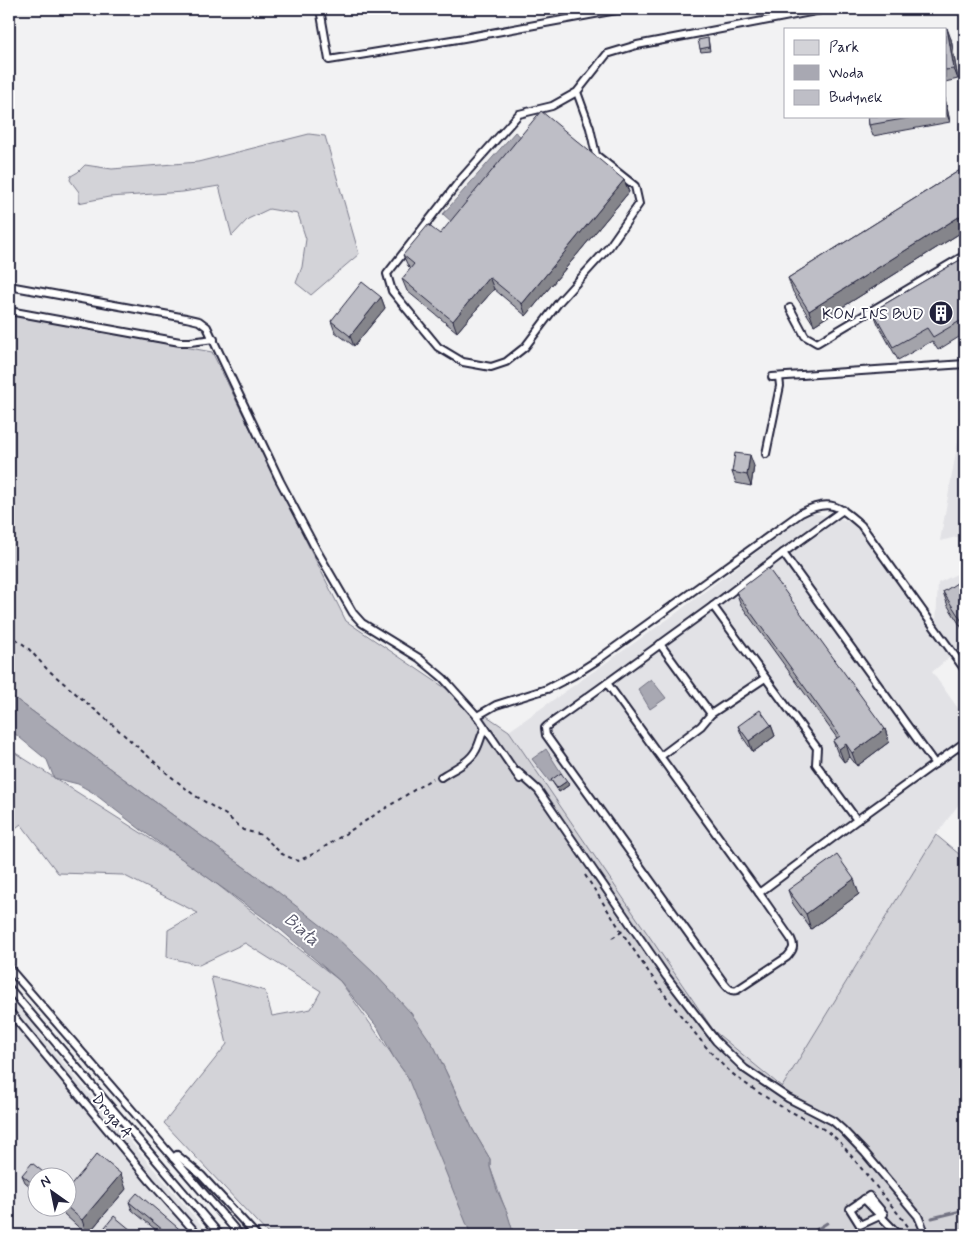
<svg xmlns="http://www.w3.org/2000/svg" width="974" height="1244" viewBox="0 0 974 1244" font-family="Mynerve,sans-serif">
	<rect width="100%" height="100%" fill="#f2f2f3"/>
	<filter id="ink" filterUnits="userSpaceOnUse"><feTurbulence type="fractalNoise" baseFrequency=".02" numOctaves="2"/><feDisplacementMap in="SourceGraphic" scale="10" xChannelSelector="R" yChannelSelector="G"/><feConvolveMatrix kernelMatrix="1 2 1 2 8 2 1 2 1" color-interpolation-filters="sRGB"/></filter>
	<g filter="url(#ink)">
		<g fill="#e2e2e6" fill-rule="evenodd">
			<path d="M963,414h2v121l-25,6z"/>
			<path d="M810,512l44,11 96,134 -18,15 33,46v78l-29,39 -153,252 -69,-56 -205,-300 162,-114z"/>
			<path d="M965,570v94l-29,-42 2,-39z"/>
			<path d="M9,993l27,31 3,9 37,45 134,157h-201zM38,1176h30v30h-30z"/>
		</g>
		<g fill="#d3d3d8" stroke="#7a7a8a">
			<path d="M309,134l16,2 34,118 -48,41 -15,-12 6,-16 4,-28 -8,-25 -29,-5 -21,10 -16,17 -13,-50 -36,6 -74,5 -31,6 1,-2v-9l-9,-12 1,-4 7,-4 7,-7 27,4 86,-7z"/>
			<path d="M9,315l203,37 134,269 163,110 205,300 68,56 154,-252 29,24v376h-696l-105,-112 63,-79 -16,-67 19,4 35,10 7,25 39,-7 10,-18 -76,-48 -46,22 -32,-8 1,-27 30,-17 -75,-38 -65,-2 -37,-49 -12,9v-84l186,118 145,114 169,239 -19,-53v-8l-17,-29 -23,-50 -20,-39 -157,-153 -88,-64 -176,-130z"/>
		</g>
		<g fill="#a8a8b2" stroke="#727282">
			<path d="M515,132l10,8 -72,83 -10,-9z"/>
			<path d="M651,679l15,19 -16,11 -12,-20z"/>
			<path d="M9,694l176,130 88,64 63,49 39,37 36,39 24,35 38,82 17,29v8l7,23 10,22 7,23h-43l-64,-159 -13,-18 -16,-30 -38,-47 -59,-51 -141,-101 -48,-37 -14,-8 -24,-6 -7,-18 -38,-31z"/>
			<path d="M546,749l16,25 -12,8 -18,-23z"/>
		</g>
		<g fill="none" stroke-linecap="round" stroke-linejoin="round">
			<g stroke="#727282" stroke-width="3">
				<path d="M932,1218l33,-8"/>
				<path d="M808,1235l19,-12"/>
				<path d="M863,1235l21,-5"/>
			</g>
			<defs>
				<g id="service">
					<path d="M320,9l9,51 135,-22 158,-29"/>
					<path d="M577,92l13,36 6,27 39,31 4,18 -30,43 -50,55 -34,45 -19,15 -15,5 -28,-5 -25,-15 -46,-56 -5,-17 74,-95 58,-65 33,-8 25,-14 30,-38 30,-9 189,-36"/>
					<path d="M9,286l177,32 13,3 8,6 73,154 37,70 36,62 9,10 57,35 24,20 34,38 19,-11 51,-16 27,-14 22,-14 205,-148c29,-15 38,-7 60,12l104,145"/>
					<path d="M790,308l15,28 12,7 148,-88"/>
					<path d="M9,311l171,31h10l24,-3"/>
					<path d="M772,377l193,-13"/>
					<path d="M766,454l14,-68 -1,-9"/>
					<path d="M783,553l60,-43"/>
					<path d="M713,606l-106,77 152,210 98,-73 108,-78"/>
					<path d="M660,644l51,70 54,-36"/>
					<path d="M607,683l-60,43 -2,2 1,7 178,248c4,5 7,9 13,7l50,-33c6,-7 8,-10 4,-18l-32,-46"/>
					<path d="M477,716l43,63"/>
					<path d="M661,756l40,-30 10,-12"/>
					<path d="M516,773l2,-1 20,18 128,186 50,65 29,28 43,29 45,23 10,9 22,23 53,63 8,19"/>
					<path d="M441,777c12,-8 28,-14 35,-27 4,-7 5,-15 9,-22"/>
					<path d="M857,820l-41,-56 1,-16 -104,-142 70,-53 152,211"/>
					<path d="M9,968l231,267"/>
					<path d="M9,988l211,247"/>
					<path d="M9,1011l141,170 48,54"/>
					<path d="M173,1158l4,-3 24,20 55,60"/>
					<path d="M869,1196l15,18 -24,11 -10,-16z"/>
					<path d="M864,1199l35,36"/>
				</g>
			</defs>
			<use href="#service" stroke="#22223b" stroke-width="10"/>
			<g stroke="#22223b" stroke-width="2" stroke-dasharray="4 4" stroke-linecap="butt">
				<path d="M9,634l18,13 20,22 67,57 54,48 26,21 32,20 17,15 19,5 20,19 16,7 17,-8 118,-75"/>
				<path d="M585,875c34,52 66,105 106,153 14,18 28,36 47,50 13,10 29,20 44,29 20,11 41,19 58,35l64,79 10,14"/>
				<path d="M612,938l11,-7"/>
			</g>
			<use href="#service" stroke="#fff" stroke-width="6"/>
			<defs>
				<path id="rail" d="M9,1231l4,4"/>
			</defs>
			<use href="#rail" stroke="#22223b" stroke-width="5"/>
			<use href="#rail" stroke="#fff" stroke-width="3" stroke-dasharray="9" stroke-linecap="butt"/>
		</g>
		<g fill="#a3a3aa" stroke="#22223b">
			<path d="M945,29l6,10 7,40 -13,3z"/>
			<path d="M708,38l2,13 -9,1 -1,-3z"/>
			<path d="M945,98l5,24 -77,14 -4,-11 -1,-9h77z"/>
			<path d="M965,167v63l-151,95 -21,-33 -5,-14z"/>
			<path d="M624,180l5,12 -103,124 -32,-27 -37,43 -50,-41 -5,-12 9,-10 -3,-3 -5,-11 37,-21z"/>
			<path d="M965,257v79l-1,-2 -26,16 -6,-9 -34,19 -20,-36 -5,-13z"/>
			<path d="M381,297l4,11 -31,38 -19,-14 -4,-11z"/>
			<path d="M754,466l-3,20 -15,-3 -4,-11z"/>
			<path d="M965,589v44l-17,-27 -5,-14z"/>
			<path d="M736,592l149,137 4,13 -32,24 -7,-9 -6,5 -6,-8 -5,-13 4,-3 -96,-133z"/>
			<path d="M771,725l4,11 -22,16 -11,-16 -4,-10z"/>
			<path d="M551,780l16,1 2,4 -10,7z"/>
			<path d="M788,890l71,4 -48,35 -18,-25z"/>
			<path d="M22,1175l26,1h-10v17l-13,-11z"/>
			<path d="M126,1189l-39,46 -23,-21 -3,-8h7z"/>
			<path d="M129,1202l55,31 6,2h-28l-30,-25z"/>
		</g>
		<g fill="#85858b" stroke="#22223b">
			<path d="M947,28l4,11 7,40 -4,-10z"/>
			<path d="M945,98l5,24 -4,-10z"/>
			<path d="M624,180l5,12 -103,124 -4,-12z"/>
			<path d="M965,213v17l-151,95 -5,-14z"/>
			<path d="M489,277l5,12 -37,43 -4,-11z"/>
			<path d="M381,297l4,11 -31,38 -4,-10z"/>
			<path d="M750,455l4,11 -3,20 -4,-11z"/>
			<path d="M771,725l4,11 -22,16 -4,-11z"/>
			<path d="M885,729l4,13 -32,24 -5,-13z"/>
			<path d="M846,744l4,13 -6,5 -5,-13z"/>
			<path d="M567,781l2,4 -10,7 -2,-4z"/>
			<path d="M854,879l5,15 -48,35 -5,-15z"/>
			<path d="M121,1174l5,15 -39,46 -5,-15z"/>
		</g>
		<g fill="#bebec6" stroke="#22223b">
			<path d="M947,28l7,41 -9,1v-41h-1z"/>
			<path d="M708,38l1,9 -9,2 -2,-9z"/>
			<path d="M541,111l83,69 -102,124 -33,-27 -36,44 -51,-42 12,-15 -11,-9 25,-30 12,9z"/>
			<path d="M868,116h52l-51,9z"/>
			<path d="M965,167v46l-156,98 -21,-33z"/>
			<path d="M965,257v73l-5,-9 -27,16 -6,-9 -34,19 -20,-36z"/>
			<path d="M362,282l19,15 -31,39 -19,-15z"/>
			<path d="M960,417h5v52z"/>
			<path d="M735,453l15,2 -3,20 -15,-3z"/>
			<path d="M768,568l117,161 -33,24 -6,-9 -7,5 -6,-8 7,-5 -104,-144z"/>
			<path d="M960,581l5,8v37l-22,-34z"/>
			<path d="M760,710l11,15 -22,16 -11,-15z"/>
			<path d="M561,773l6,8 -10,7 -6,-8z"/>
			<path d="M837,855l17,24 -48,35 -18,-24z"/>
			<path d="M97,1154l24,20 -39,46 -16,-14h2v-17z"/>
			<path d="M32,1163l16,13h-10v12l-16,-13z"/>
			<path d="M137,1193l47,40 2,-1 4,3h-21l-40,-33z"/>
			<path d="M114,1216l23,19h-32l-4,-3z"/>
		</g>
	</g>
	<defs>
		<symbol id="building-disc" viewBox="-11 -11 22 22"><circle r="9.5" fill="#22223b" stroke="#fff"/><path d="M-4-6H4V6H1V3H-1V6H-4ZM-2.5-4.3h1.7v1.8h-1.7ZM.8-4.3h1.7v1.8H.8ZM-2.5-1h1.7V.8h-1.7ZM.8-1h1.7V.8H.8Z" fill="#fff"/></symbol>
	</defs>
	<g fill-rule="evenodd">
		<use href="#building-disc" x="927" y="299" width="28" height="28"/>
	</g>
	<g text-anchor="middle" stroke-width="4" stroke-linejoin="round" paint-order="stroke">
		<g font-size="16" fill="#22223b" stroke="#fff" text-anchor="end">
			<text x="924" y="319">KON INS BUD</text>
		</g>
		<g font-size="16" fill="#22223b" stroke="#fff">
			<text transform="translate(113 1115) rotate(50)" y="6">Droga A</text>
		</g>
		<g font-size="18" font-style="italic" fill="#58586b" stroke="#fff">
			<text transform="translate(302 929) rotate(41)" y="6">Biała</text>
		</g>
	</g>
	<rect width="974" height="1244" fill="none" stroke="#fff" stroke-width="30"/>
	<rect x="15" y="15" width="944" height="1214" fill="none" stroke="#22223b" stroke-width="2" filter="url(#ink)"/>
	<rect x="784" y="28" width="162" height="90" fill="#ffffff" stroke="#a7a7b1"/>
	<rect x="794" y="40" width="25" height="15" fill="#d3d3d8" stroke="#a7a7b1"/>
	<text x="829" y="52" font-size="15" fill="#22223b">Park</text>
	<rect x="794" y="65" width="25" height="15" fill="#a8a8b2" stroke="#a7a7b1"/>
	<text x="829" y="78" font-size="15" fill="#22223b">Woda</text>
	<rect x="794" y="90" width="25" height="15" fill="#bebec6" stroke="#a7a7b1"/>
	<text x="829" y="102" font-size="15" fill="#22223b">Budynek</text>
	<g transform="translate(52 1192) rotate(327)"><circle r="24" fill="#ffffff" stroke="#a7a7b1"/>
	<path d="M0-4L9 19L0 12L-9 19Z" fill="#22223b"/>
	<text y="-8" font-size="14" font-weight="bold" text-anchor="middle" fill="#22223b">N</text>
	</g>
</svg>
